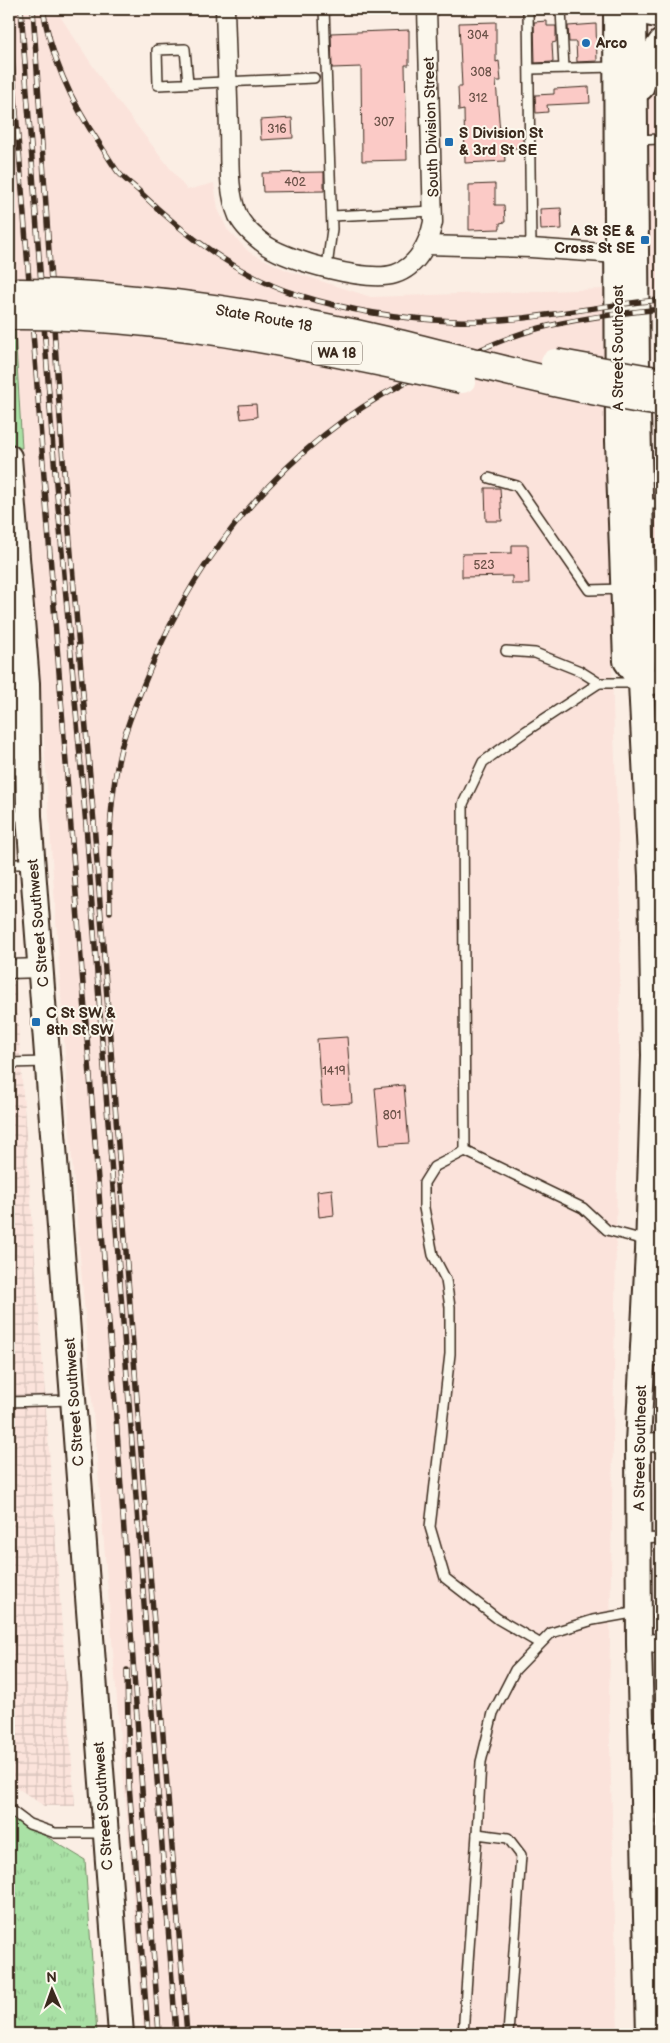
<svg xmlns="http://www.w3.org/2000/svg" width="670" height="2043" viewBox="0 0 670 2043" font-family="'Balsamiq Sans',sans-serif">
	<defs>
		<pattern id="industrial-grid" width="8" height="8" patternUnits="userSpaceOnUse" patternTransform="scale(1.25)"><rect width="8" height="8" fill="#fbe3db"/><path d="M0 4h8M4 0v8" fill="none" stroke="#d8c3bc"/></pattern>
		<pattern id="park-tufts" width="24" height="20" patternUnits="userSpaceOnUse" patternTransform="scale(1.25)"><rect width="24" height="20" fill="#a9e1a5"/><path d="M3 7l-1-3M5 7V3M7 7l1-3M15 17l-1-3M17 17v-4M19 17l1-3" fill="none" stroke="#92c18e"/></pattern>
	</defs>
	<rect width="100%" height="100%" fill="#fbeee4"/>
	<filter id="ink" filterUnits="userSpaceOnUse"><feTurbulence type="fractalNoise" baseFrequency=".02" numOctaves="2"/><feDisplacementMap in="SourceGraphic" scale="10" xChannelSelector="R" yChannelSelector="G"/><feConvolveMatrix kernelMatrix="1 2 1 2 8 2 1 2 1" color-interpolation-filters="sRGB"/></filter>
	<g filter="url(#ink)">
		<g fill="#fbe3db">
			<path d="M9,9h48l1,4 48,73 81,104 27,-7 4,26 9,20 22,23 37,18 85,27 233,-8 9,417 8,204 -12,798 9,326h-475l-17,-226 -54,-648 -38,-569 -12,-143 -13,-219z"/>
			<path d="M661,52v280h-7l-9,-205 9,-60z"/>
			<path d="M646,468l15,2v192l-7,-8z"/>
			<path d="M9,852l8,81 -4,9 -4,2z"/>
			<path d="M661,1291v492l-6,-310z"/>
		</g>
		<path fill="url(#industrial-grid)" d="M9,984h6l60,822h-31l-35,-24z"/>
		<path fill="#a9e1a5" stroke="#728662" d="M9,229l13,219h-13z"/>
		<path fill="url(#park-tufts)" stroke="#728662" d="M9,1814l76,46 12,174h-88z"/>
		<g fill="#fbcac6" stroke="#3b2a1e">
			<path d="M547,21v5h9v16l-4,1 1,19 -18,1 -1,-41z"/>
			<path d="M496,22v40l3,-1 2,20h-5l4,52 23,-1v16h-19l1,13 -40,2 -1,-53 -5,1 -1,-24h4l-3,-64z"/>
			<path d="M596,24l1,37 -20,1 -1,-20h-7l-1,-16z"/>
			<path d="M409,30v35h-4l2,95 -45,1 -1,-94 -29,1 -1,-35z"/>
			<path d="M589,87l1,16 -43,2 1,7 -12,1 -1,-18 19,-1v-5z"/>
			<path d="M292,118l1,20 -32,2 -1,-20z"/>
			<path d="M324,172v19l-61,1 -1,-19z"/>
			<path d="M495,184v21h9l1,17 -5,1v6l-31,1v-45z"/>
			<path d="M561,208l1,21 -21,1 -1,-21z"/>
			<path d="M256,404l1,13 -16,2 -2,-14z"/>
			<path d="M485,488h15l2,33h-16z"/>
			<path d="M512,545h16l1,39h-17v-8l-50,1v-23l50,-1z"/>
			<path d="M347,1037l5,66 -30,2 -5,-66z"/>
			<path d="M404,1085l5,58 -29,2 -5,-57z"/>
			<path d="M332,1189l2,26 -15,2 -2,-26z"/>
		</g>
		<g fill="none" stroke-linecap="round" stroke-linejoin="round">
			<defs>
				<g id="lane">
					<path d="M324,9l8,220 -5,38"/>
					<path d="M528,9l3,239"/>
					<path d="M561,9l3,59"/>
					<path d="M530,69l86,-2"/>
					<path d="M188,83l-3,-34 -28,1 1,35 156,-7"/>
					<path d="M635,140l26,-1"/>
					<path d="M332,216l101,-5"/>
					<path d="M489,478l28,8 72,104 34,-1"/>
					<path d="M640,504h21"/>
					<path d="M506,651l29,2 45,18 19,12h39"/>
					<path d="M599,683l-73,48 -43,31 -20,42 2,347 118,57 24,22 41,11"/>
					<path d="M9,770h19"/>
					<path d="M9,816h20"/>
					<path d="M9,864h22"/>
					<path d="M9,1063l37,-1"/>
					<path d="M465,1151l-31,16 -10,16v25l9,47 13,25 4,27v47l-20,173 15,51 53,41 41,24"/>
					<path d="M642,1362l19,-1"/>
					<path d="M9,1402l62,-2"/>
					<path d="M638,1539l23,-1"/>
					<path d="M642,1727h19"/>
					<path d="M9,1809l20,15 26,9h50"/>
					<path d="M477,1834l4,-72 12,-49 22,-43 36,-37 42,-13 45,-8"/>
					<path d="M463,2034l14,-200 31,4 13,17 -13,179"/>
				</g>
				<g id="street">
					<path d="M225,9c1,40 3,81 4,121 1,28 -2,60 9,86 6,12 18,22 29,30 24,15 100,37 128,28 22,-7 34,-31 38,-52l-6,-213"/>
					<path d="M426,245l105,3 86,6"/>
					<path d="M9,969l33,-1"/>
					<path d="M638,1443l23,-1"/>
					<path d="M639,1644l22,-1"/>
				</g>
				<g id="secondary">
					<path d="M616,9l2,432 8,220 15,22"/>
					<path d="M629,9l32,7"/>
					<path d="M634,9l3,362 7,288 -3,24 10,193 3,179 -6,196 -10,192 1,201 10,390"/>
					<path d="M641,88l13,-36 7,-10"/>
					<path d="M9,457l18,226 2,133 92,1218"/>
					<path d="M641,683l20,-2"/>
					<path d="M9,703l12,44"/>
				</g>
			</defs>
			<use href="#lane" stroke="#3b2a1e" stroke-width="12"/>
			<use href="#street" stroke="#3b2a1e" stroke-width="21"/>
			<use href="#secondary" stroke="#3b2a1e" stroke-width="28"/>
			<g stroke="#3b2a1e" stroke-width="2.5" stroke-dasharray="5 4" stroke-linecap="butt">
				<path d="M9,263l1,10"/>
				<path d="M9,346l4,65 -2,2"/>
			</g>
			<use href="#lane" stroke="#fbf7ec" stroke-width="9"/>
			<use href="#street" stroke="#fbf7ec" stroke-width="18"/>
			<use href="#secondary" stroke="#fbf7ec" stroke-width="24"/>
			<defs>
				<g id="rail">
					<path d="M21,9l32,440 33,376 90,1209"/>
					<path d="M33,9l29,439 32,375 56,750 37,461"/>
					<path d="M43,9c8,50 30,96 58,137 6,9 11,18 17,26 7,8 16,14 23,21 42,41 101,85 157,102 51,16 104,24 156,26 70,3 138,-16 207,-21"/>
					<path d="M9,20l106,1382 44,632"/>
					<path d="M110,912c-1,-50 -2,-100 8,-150 6,-32 19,-61 31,-90 48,-120 140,-229 255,-289 15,-7 31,-14 46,-20 29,-13 59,-27 90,-35 39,-10 81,-15 121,-19"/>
					<path d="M127,1670l2,114 19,250"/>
				</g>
			</defs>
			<use href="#rail" stroke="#3b2a1e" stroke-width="5.5"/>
			<use href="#rail" stroke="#fbf7ec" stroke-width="4" stroke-dasharray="11" stroke-linecap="butt"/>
			<defs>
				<g id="highway-bridge">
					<path d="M9,293c55,-1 111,5 166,11 73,9 145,21 216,38 90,22 179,47 270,60"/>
					<path d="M9,315c154,-2 303,32 453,64"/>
					<path d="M555,363l106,19"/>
				</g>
			</defs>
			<use href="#highway-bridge" stroke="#3b2a1e" stroke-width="31" stroke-linecap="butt"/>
			<use href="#highway-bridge" stroke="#fbf7ec" stroke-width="28"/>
		</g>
	</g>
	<g fill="#1f6fb2" stroke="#fbf7ec" stroke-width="2">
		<circle cx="586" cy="43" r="5"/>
		<rect x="444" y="137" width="10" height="10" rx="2.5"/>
		<rect x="640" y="235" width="10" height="10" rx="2.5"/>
		<rect x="31" y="1017" width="10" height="10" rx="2.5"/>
	</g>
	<g text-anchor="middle" stroke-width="4" stroke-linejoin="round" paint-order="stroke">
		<g font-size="12" fill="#6b5248">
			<text x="478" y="39">304</text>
			<text x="481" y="76">308</text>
			<text x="478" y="102">312</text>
			<text x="384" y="126">307</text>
			<text x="277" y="133">316</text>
			<text x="295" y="186">402</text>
			<text x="484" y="569">523</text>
			<text x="334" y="1075">1419</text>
			<text x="392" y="1119">801</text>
		</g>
		<rect fill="#fbf7ec" stroke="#75685c" stroke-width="1" x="312" y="341.5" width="50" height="23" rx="4"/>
		<g font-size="14" font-weight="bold" fill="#3b2a1e">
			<text x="337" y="358">WA 18</text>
		</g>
		<g font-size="15" font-weight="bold" fill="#3b2a1e" stroke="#fbf7ec" text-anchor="start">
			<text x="596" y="48">Arco</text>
			<text x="459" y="138">S Division St<tspan x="459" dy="17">&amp; 3rd St SE</tspan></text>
			<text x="635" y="236" text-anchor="end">A St SE &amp;<tspan x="635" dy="17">Cross St SE</tspan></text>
			<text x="46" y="1018">C St SW &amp;<tspan x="46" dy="17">8th St SW</tspan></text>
		</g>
		<g font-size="15" fill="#3b2a1e" stroke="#fbf7ec">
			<text transform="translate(431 127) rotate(-92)" y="5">South Division Street</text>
			<text transform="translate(264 318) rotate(10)" y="5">State Route 18</text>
			<text transform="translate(618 348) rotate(-90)" y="5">A Street Southeast</text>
			<text transform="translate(38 923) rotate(-95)" y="5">C Street Southwest</text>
			<text transform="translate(74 1402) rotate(-94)" y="5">C Street Southwest</text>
			<text transform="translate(640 1448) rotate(-89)" y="5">A Street Southeast</text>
			<text transform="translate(103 1806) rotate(-94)" y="5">C Street Southwest</text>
		</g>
	</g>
	<rect width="670" height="2043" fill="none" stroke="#fbf7ec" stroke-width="30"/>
	<rect x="15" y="15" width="640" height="2013" fill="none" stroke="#3b2a1e" stroke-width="2" filter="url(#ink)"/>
	<g transform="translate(52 1990) rotate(358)" stroke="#fbf7ec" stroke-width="4" paint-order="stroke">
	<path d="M0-4L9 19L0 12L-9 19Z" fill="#3b2a1e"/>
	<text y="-8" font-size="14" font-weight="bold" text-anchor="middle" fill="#3b2a1e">N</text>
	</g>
</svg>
